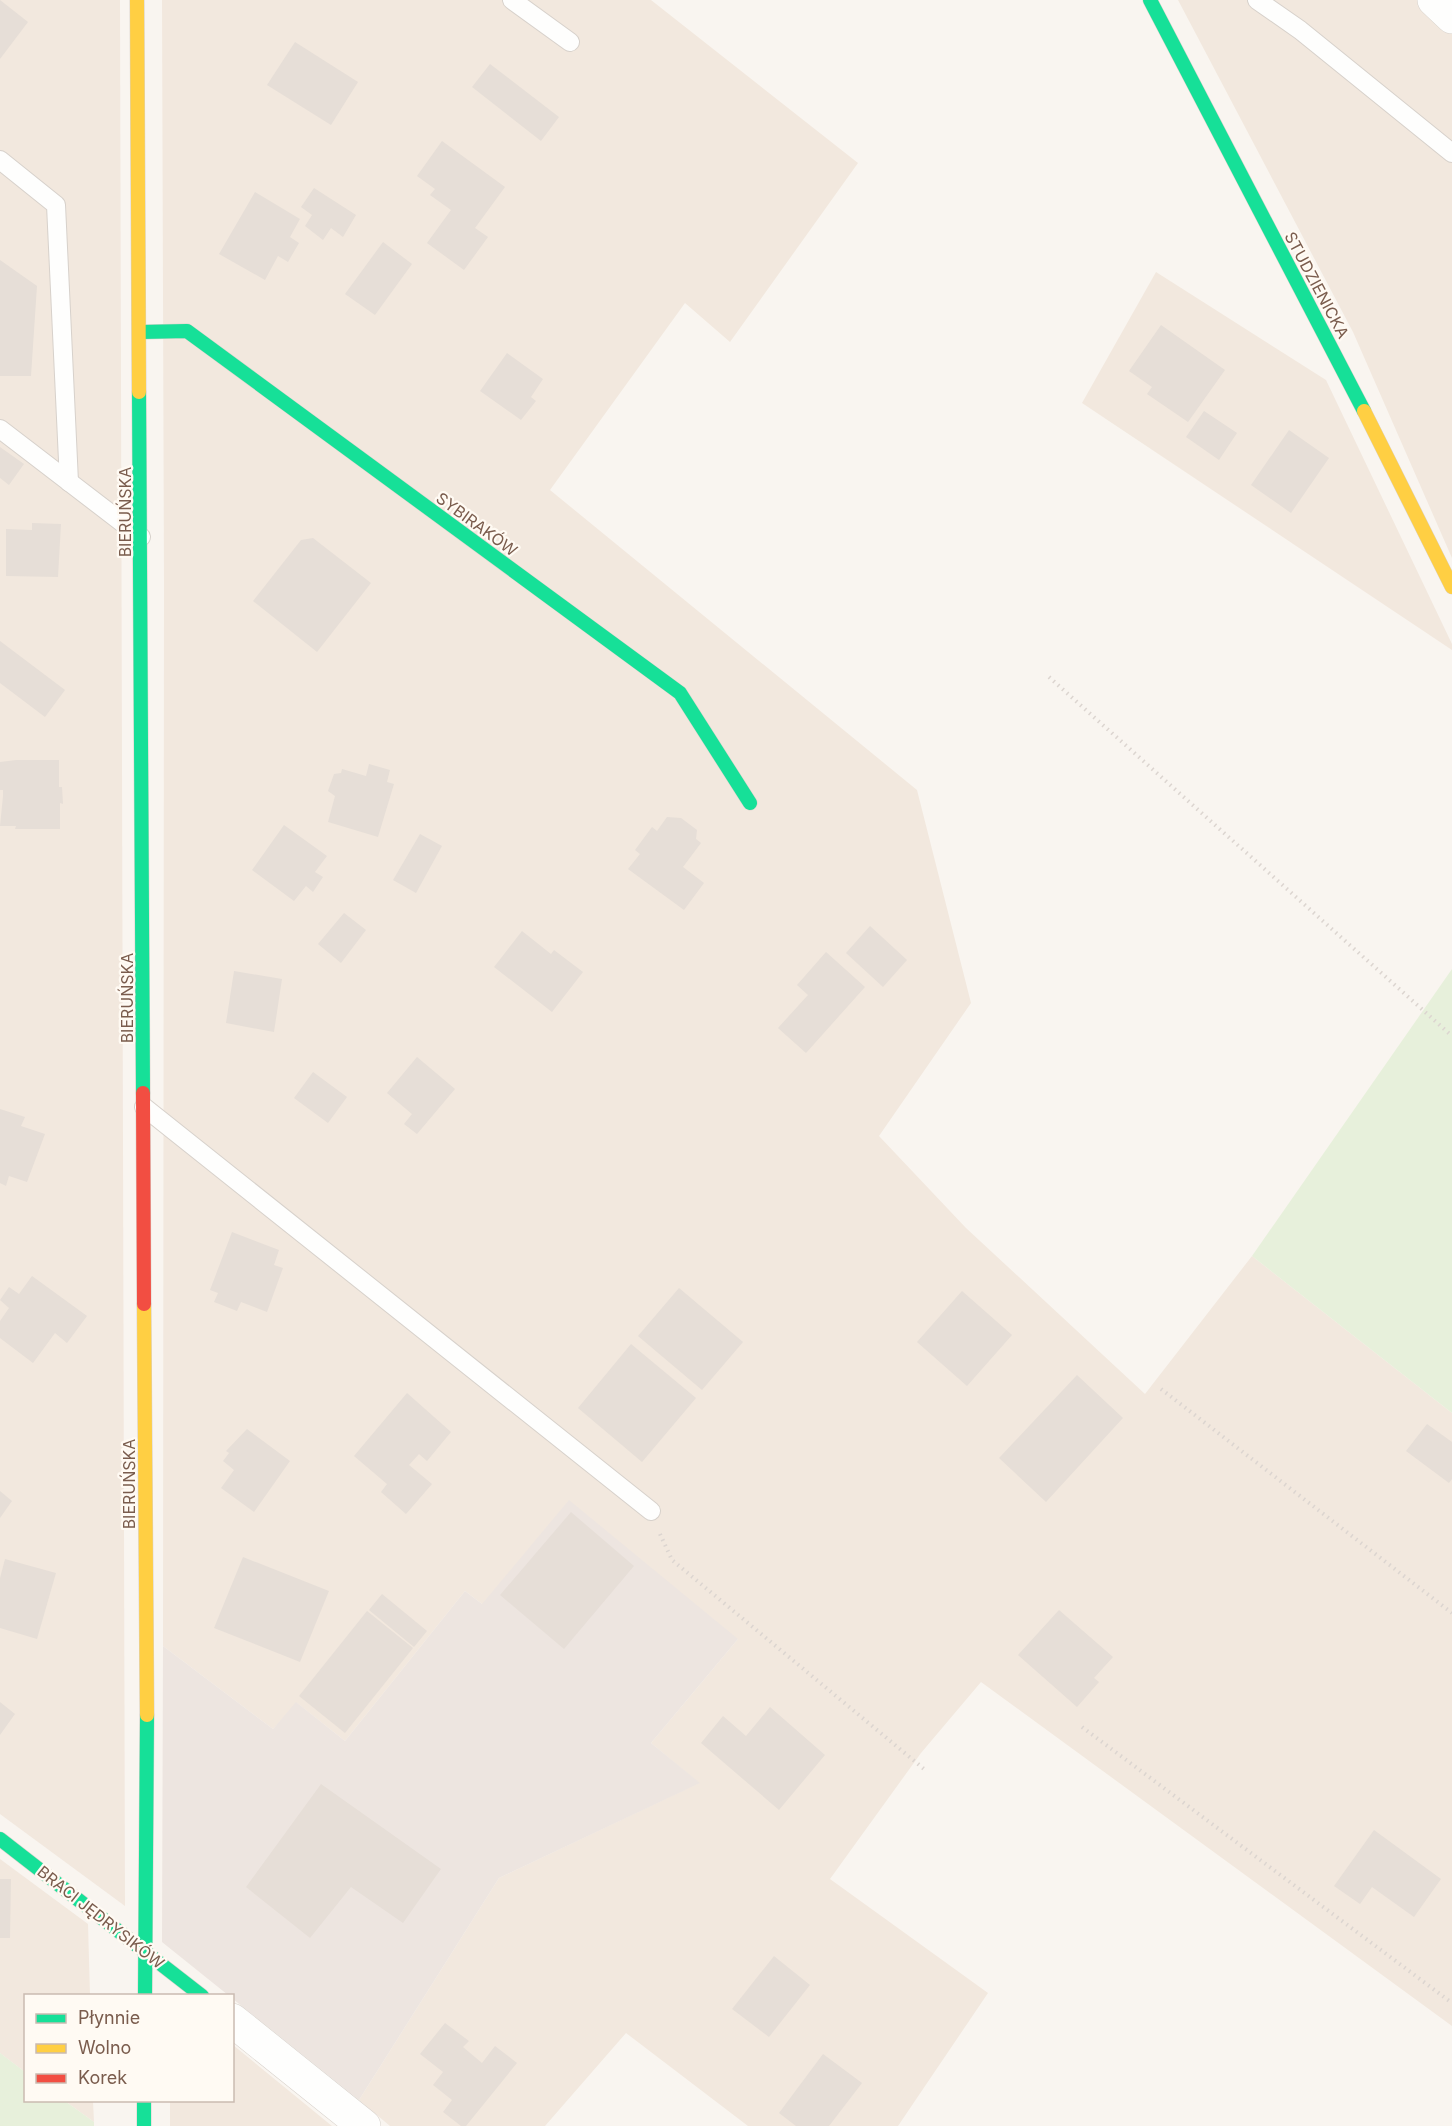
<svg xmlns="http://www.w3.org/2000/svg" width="1452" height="2126" viewBox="0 0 1452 2126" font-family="Inter,sans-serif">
	<rect width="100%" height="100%" fill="#f9f5f0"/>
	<g fill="#f2e8de">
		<path d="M0,0h120l5,1906 -125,-92z"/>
		<path d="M162,0h489l207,163 -128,179 -45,-39 -135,187 367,300 54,213 -92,133 87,92 179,166 107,-138 200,157v613l-471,-344 -60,71 -91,126 158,114 -90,133h-150l-122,-93 -81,93h-155l-31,-26 140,-222 200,-95 -48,-40 87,-104 -256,-35 -17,-13 -120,150 -48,-38 -24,26 -110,-83 1,-1060z"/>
		<path d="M1178,0h244l30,29v529l-99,-226z"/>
		<path d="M1156,272l170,108 126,264v6l-370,-247z"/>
		<path d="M0,1859l88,65 2,71 -64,1 -1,76 -25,-19z"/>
		<path d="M233,2045l99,81h-162v-25l62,-1z"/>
		<path d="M65,2101h28l1,21z"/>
	</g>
	<path fill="#ede5e0" d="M569,1500l169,139 -87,104 49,40 -201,95 -140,222 -126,-101 -1,-3 -4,-1 -66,-53 1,-296 110,83 23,-27 49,39 120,-150 17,13z"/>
	<g fill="#e7f0db">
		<path d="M1452,969v444l-200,-157z"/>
		<path d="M0,2053l25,19 1,28 39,1 29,21v4h-94z"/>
	</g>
	<g fill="#e6ded7">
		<path d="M0,0l28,22 -28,37z"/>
		<path d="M295,42l63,40 -27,43 -64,-40z"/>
		<path d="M490,64l69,53 -18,24 -69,-54z"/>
		<path d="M442,141l63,46 -30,41 13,9 -24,33 -37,-27 24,-33 -21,-15 5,-6 -18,-13z"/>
		<path d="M314,188l42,27 -13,22 -12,-9 -8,12 -18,-14 7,-11 -11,-8z"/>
		<path d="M255,192l45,27 -10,18 9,6 -11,19 -10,-6 -13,24 -46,-26z"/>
		<path d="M383,242l29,22 -37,51 -30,-21z"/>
		<path d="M0,260l37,26 -6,90h-31z"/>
		<path d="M1161,325l64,45 -37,52 -41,-28 5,-7 -23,-16z"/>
		<path d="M507,353l36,26 -12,18 5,4 -15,19 -41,-29z"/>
		<path d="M1204,411l33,22 -18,27 -33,-23z"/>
		<path d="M1289,430l40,28 -38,55 -40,-28z"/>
		<path d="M0,447l24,17 -15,21 -9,-7z"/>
		<path d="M32,523l29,1 -3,53 -52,-1v-47l26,1z"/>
		<path d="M313,538l58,45 -54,69 -64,-51 48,-61z"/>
		<path d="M0,641l65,49 -20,27 -45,-34z"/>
		<path d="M16,760h43v27h3l1,17 -3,-1v26h-45l1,-3h-16l3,-30v-6h-3v-28z"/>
		<path d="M369,764l21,6 -3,12 7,2 -16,53 -50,-15 7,-26 -7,-5 6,-17 7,-1 1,-4 24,7z"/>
		<path d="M667,817l14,1 16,12 -1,9 5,4 -18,24 21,16 -20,27 -56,-41 12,-15 -5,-4 17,-23 5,4z"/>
		<path d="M284,825l43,31 -12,16 8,5 -10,15 -7,-6 -12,15 -42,-31z"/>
		<path d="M420,834l22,12 -26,47 -23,-13z"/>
		<path d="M344,913l22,17 -25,33 -23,-19z"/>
		<path d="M870,926l37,34 -24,27 -37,-34z"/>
		<path d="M522,931l29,23 3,-4 29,22 -31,40 -58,-45z"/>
		<path d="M826,952l39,35 -59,66 -28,-25 30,-33 -11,-10z"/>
		<path d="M234,971l48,8 -8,53 -48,-9z"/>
		<path d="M417,1057l38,32 -38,45 -13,-10 8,-10 -25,-21z"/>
		<path d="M313,1072l34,25 -19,26 -34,-25z"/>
		<path d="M0,1109l25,8 -4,9 24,8 -18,48 -18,-6 -3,10 -6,-3z"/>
		<path d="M232,1232l47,18 -5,15 9,3 -16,44 -26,-10 -4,9 -23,-9 4,-9 -8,-3z"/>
		<path d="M32,1276l55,40 -20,27 -12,-10 -22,30 -33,-25v-17l9,-13 -9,-8 9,-13 10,7z"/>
		<path d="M679,1288l64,54 -41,48 -64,-54z"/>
		<path d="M962,1291l50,44 -45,51 -50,-44z"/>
		<path d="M631,1344l65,54 -54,64 -64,-54z"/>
		<path d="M1077,1375l46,43 -77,84 -47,-44z"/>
		<path d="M407,1393l44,39 -24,29 -8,-7 -10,11 23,19 -26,30 -25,-22 6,-8 -33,-28z"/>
		<path d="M1427,1424l25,18v37l-3,4 -43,-32z"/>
		<path d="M247,1429l43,32 -36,51 -33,-24 13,-18 -11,-9 6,-8 -3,-2z"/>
		<path d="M0,1491l12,10 -12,17z"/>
		<path d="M571,1512l63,54 -70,83 -64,-54z"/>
		<path d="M243,1557l86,34 -29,71 -86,-34z"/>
		<path d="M5,1559l51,14 -19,66 -37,-11v-50z"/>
		<path d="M382,1594l45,37 -13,16 -45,-37z"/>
		<path d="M1059,1610l54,47 -19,21 5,4 -22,25 -59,-52z"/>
		<path d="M367,1611l46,37 -68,85 -46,-37z"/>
		<path d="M0,1702l15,12 -15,21z"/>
		<path d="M770,1707l55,48 -46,55 -78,-67 22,-27 23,20z"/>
		<path d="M321,1784l120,85 -38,54 -52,-36 -41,51 -64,-51z"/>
		<path d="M1374,1830l67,49 -27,38 -42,-30 -12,17 -26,-18z"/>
		<path d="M0,1879h11l-1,59h-10z"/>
		<path d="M774,1956l36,29 -41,52 -37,-28z"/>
		<path d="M445,2023l24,18 -6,6 19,16 13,-17 22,17 -51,63h-5l-18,-14 9,-12 -19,-15 10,-13 -23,-18z"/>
		<path d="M823,2054l39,29 -33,43h-33l-17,-13z"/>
	</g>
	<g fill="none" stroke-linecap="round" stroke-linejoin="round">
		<defs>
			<g id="lane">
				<path d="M512,0l58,42"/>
				<path d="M1257,0l43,30 152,123"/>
				<path d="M0,160l56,45 13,277"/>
				<path d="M0,429l141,108"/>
				<path d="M144,1107l507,404"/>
			</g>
			<g id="street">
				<path d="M1434,0l18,17"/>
				<path d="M232,2020l132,106"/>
			</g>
			<g id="fast">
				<path d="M1150,0l214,411"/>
				<path d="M141,332l46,-1 493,362 70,110"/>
				<path d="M139,392l4,701"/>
				<path d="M0,1839l202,157"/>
				<path d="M145,1996l2,-281"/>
				<path d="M144,2100v26"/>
			</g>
			<g id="slow">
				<path d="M137,0l2,392"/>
				<path d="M1364,411l88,176"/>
				<path d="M144,1304l3,411"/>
			</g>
			<path id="jam" d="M143,1093l1,211"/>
		</defs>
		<use href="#lane" stroke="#d7d1cb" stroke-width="20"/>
		<use href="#street" stroke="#d7d1cb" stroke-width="34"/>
		<use href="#fast" stroke="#d9d2cb" stroke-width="15"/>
		<use href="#slow" stroke="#d9d2cb" stroke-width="15"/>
		<use href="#jam" stroke="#d9d2cb" stroke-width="15"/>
		<g stroke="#dcd5d0" stroke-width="4" stroke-dasharray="1.5 4.5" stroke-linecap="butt">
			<path d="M1049,677l403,359"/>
			<path d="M1161,1389l291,224"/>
			<path d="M660,1534l12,26 252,209"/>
			<path d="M1082,1727l370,276"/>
		</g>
		<use href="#lane" stroke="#fefefd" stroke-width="18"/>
		<use href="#street" stroke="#fefefd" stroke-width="33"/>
		<use href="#fast" stroke="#16e098" stroke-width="14"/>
		<use href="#slow" stroke="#ffcf43" stroke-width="14"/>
		<use href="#jam" stroke="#f24e42" stroke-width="14"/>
	</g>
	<g text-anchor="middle" stroke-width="4.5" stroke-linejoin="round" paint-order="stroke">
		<g font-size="16" fill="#7a5c4d" stroke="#fffaf3">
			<text transform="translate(1317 285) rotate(62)" y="6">STUDZIENICKA</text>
			<text transform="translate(125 512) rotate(-90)" y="6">BIERUŃSKA</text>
			<text transform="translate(477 524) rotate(36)" y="6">SYBIRAKÓW</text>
			<text transform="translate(127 998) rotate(-90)" y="6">BIERUŃSKA</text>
			<text transform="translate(129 1484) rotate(-90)" y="6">BIERUŃSKA</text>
			<text transform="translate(101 1917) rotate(38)" y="6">BRACI JĘDRYSIKÓW</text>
		</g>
	</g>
	<rect x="24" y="1994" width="210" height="108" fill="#fffaf3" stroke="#cabbb1" stroke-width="1.5"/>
	<rect x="36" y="2014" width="30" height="9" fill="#16e098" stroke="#cabbb1" stroke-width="1.5"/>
	<text x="78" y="2024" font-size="18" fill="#7a5c4d">Płynnie</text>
	<rect x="36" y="2044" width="30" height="9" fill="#ffcf43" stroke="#cabbb1" stroke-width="1.5"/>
	<text x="78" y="2054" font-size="18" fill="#7a5c4d">Wolno</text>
	<rect x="36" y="2074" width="30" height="9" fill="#f24e42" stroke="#cabbb1" stroke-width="1.5"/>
	<text x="78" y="2084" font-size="18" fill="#7a5c4d">Korek</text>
</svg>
